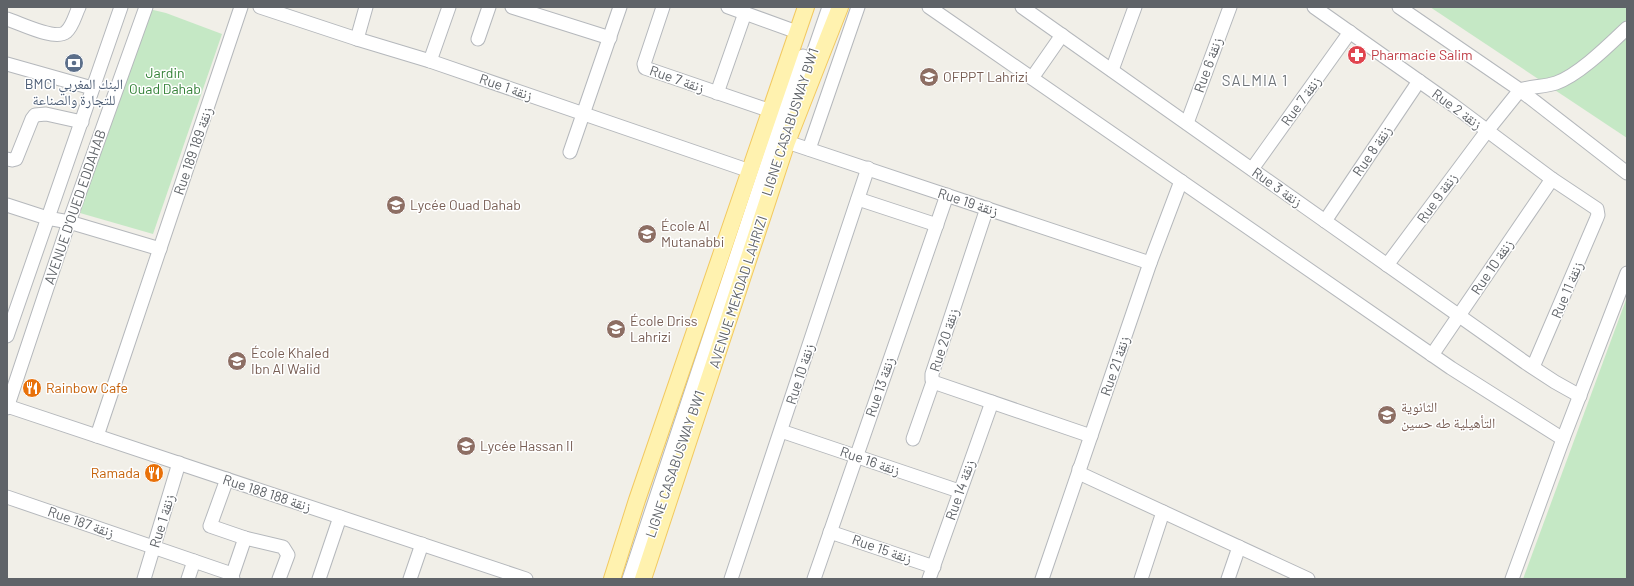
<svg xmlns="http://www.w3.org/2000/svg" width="1634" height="586" viewBox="0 0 1634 586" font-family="Barlow,'Noto Naskh Arabic',sans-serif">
	<rect width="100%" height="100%" fill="#f1efe8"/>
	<g fill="#c5e8c5">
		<path d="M1430,7h197v131z"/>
		<path d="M149,9l17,4 56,21 -69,200 -73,-21z"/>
		<path d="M1627,297v282h-104z"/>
	</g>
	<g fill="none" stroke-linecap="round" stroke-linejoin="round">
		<defs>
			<g id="minor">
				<path d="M260,7l97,32 73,22 320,110"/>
				<path d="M512,7l98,31"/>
				<path d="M663,7l-19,57 1,4 126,43"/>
				<path d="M728,7l69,25"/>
				<path d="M929,7l522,361 112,71"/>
				<path d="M1022,7l504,356 29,19 25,14"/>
				<path d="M1314,7l139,98 99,74 45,30 1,6 -2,5 -63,147"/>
				<path d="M1399,7l121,83 107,83"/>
				<path d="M7,19c13,4 48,22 59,13 7,-6 9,-17 13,-25"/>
				<path d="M357,39l9,-32"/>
				<path d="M478,39l11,-32"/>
				<path d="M430,61l19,-54"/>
				<path d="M7,64l85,24"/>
				<path d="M1112,70l23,-63"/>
				<path d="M807,71l22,-64"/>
				<path d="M1032,78l30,-43"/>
				<path d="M717,93l28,-80"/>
				<path d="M1187,123l43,-116"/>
				<path d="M787,142l363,121"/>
				<path d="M809,149l49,-142"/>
				<path d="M570,152l50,-145"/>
				<path d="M7,159l5,1 4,-1 16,-40 3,-4 11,-1 36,8"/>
				<path d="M1252,169l98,-137"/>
				<path d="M858,199l79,26"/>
				<path d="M7,205l40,13 22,4 91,27"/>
				<path d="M987,208l-55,166v6l4,3 155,53"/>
				<path d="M1325,221l94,-140"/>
				<path d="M1387,265l100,-134 33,-41c11,-4 24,-3 36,-7 23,-8 53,-38 71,-55"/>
				<path d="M7,336l114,-329"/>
				<path d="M1432,355l120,-176"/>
				<path d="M7,406l519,173"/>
				<path d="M7,408l62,-186 77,-215"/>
				<path d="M781,431l178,60"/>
				<path d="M97,436l144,-429"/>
				<path d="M913,439l20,-57"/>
				<path d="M1079,469l2,5 227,105"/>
				<path d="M227,479l-17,47 35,12 38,9 5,8 -9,24"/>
				<path d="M7,497l219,75 6,4"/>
				<path d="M830,532l104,35"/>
				<path d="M144,579l35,-116"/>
				<path d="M188,579l6,-18"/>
				<path d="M233,579l-1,-3 13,-38"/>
				<path d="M319,579l21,-62"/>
				<path d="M410,579l12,-35"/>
				<path d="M629,579l174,-523"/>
				<path d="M731,579l137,-411"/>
				<path d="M814,579l133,-384"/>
				<path d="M929,579l63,-177"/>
				<path d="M1042,579l108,-316 31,-82"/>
				<path d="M1141,579l22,-67"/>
				<path d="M1228,579l11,-32"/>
				<path d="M1512,579l51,-140 64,-166"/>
			</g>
			<g id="major">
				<path d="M612,579l25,-79 169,-493"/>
				<path d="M643,579l144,-437 53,-135"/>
			</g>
		</defs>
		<use href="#minor" stroke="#b5b8bc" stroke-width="15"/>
		<use href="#major" stroke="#f2c960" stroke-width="18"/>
		<use href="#minor" stroke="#fff" stroke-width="13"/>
		<use href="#major" stroke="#fff2af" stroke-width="16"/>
	</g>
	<defs>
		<symbol id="pharmacy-disc" viewBox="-11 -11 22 22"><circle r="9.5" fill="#e0444e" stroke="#fff"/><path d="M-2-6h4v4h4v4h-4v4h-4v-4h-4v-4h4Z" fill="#fff"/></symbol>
		<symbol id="bank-disc" viewBox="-11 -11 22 22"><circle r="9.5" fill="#5c6f8a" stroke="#fff"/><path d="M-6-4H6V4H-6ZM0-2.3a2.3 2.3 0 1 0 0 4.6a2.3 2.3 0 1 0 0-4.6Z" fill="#fff"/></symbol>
		<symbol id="university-disc" viewBox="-11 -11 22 22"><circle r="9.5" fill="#8d6e63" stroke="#fff"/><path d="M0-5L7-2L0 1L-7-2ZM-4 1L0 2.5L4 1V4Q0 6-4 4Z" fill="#fff"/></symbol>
		<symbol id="school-disc" viewBox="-11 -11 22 22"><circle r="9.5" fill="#8d6e63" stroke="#fff"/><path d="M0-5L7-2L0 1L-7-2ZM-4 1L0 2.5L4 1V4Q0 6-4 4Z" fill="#fff"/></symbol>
		<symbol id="restaurant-disc" viewBox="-11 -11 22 22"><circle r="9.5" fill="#e8710a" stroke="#fff"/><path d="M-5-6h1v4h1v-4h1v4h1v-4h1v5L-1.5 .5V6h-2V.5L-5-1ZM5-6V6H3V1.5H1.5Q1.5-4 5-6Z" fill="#fff"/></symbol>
	</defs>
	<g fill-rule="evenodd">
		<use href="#pharmacy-disc" x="1346" y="44" width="22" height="22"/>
		<use href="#bank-disc" x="63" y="52" width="22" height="22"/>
		<use href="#university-disc" x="918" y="66" width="22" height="22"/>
		<use href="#school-disc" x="385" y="194" width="22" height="22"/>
		<use href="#school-disc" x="636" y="223" width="22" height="22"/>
		<use href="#school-disc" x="605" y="318" width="22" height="22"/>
		<use href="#school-disc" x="226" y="350" width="22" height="22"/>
		<use href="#restaurant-disc" x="21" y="377" width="22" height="22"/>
		<use href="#school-disc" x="1376" y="404" width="22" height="22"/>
		<use href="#school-disc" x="455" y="435" width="22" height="22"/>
		<use href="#restaurant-disc" x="143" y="462" width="22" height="22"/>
	</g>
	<g text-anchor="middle" stroke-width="3" stroke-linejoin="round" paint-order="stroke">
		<g font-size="14" fill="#be3a42" stroke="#fff" text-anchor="start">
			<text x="1371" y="60">Pharmacie Salim</text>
		</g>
		<g font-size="14" fill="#5f6368" stroke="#fff">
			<text transform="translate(1208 65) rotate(-70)" y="5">Rue 6 زنقة</text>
			<text transform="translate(677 79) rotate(19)" y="5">Rue 7 زنقة</text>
			<text transform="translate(506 87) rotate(19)" y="5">Rue 1 زنقة</text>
			<text transform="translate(1301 101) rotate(-54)" y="5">Rue 7 زنقة</text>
			<text transform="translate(1457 109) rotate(36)" y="5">Rue 2 زنقة</text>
			<text transform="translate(790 122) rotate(-72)" y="5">LIGNE CASABUSWAY BW1</text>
			<text transform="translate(193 151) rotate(-71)" y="5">Rue 189 زنقة 189</text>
			<text transform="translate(1372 151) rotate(-56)" y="5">Rue 8 زنقة</text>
			<text transform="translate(1277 187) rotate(35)" y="5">Rue 3 زنقة</text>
			<text transform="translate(1437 198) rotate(-54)" y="5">Rue 9 زنقة</text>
			<text transform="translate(968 202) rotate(18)" y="5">Rue 19 زنقة</text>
			<text transform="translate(75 207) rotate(-71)" y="5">AVENUE D'OUED EDDAHAB</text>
			<text transform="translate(1492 267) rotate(-56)" y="5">Rue 10 زنقة</text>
			<text transform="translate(1567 290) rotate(-67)" y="5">Rue 11 زنقة</text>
			<text transform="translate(738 292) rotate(-72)" y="5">AVENUE MEKDAD LAHRIZI</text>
			<text transform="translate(944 340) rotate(-72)" y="5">Rue 20 زنقة</text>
			<text transform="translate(1115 366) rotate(-71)" y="5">Rue 21 زنقة</text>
			<text transform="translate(800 374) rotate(-72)" y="5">Rue 10 زنقة</text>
			<text transform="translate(880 387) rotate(-71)" y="5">Rue 13 زنقة</text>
			<text transform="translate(870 461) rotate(19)" y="5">Rue 16 زنقة</text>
			<text transform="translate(675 464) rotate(-71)" y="5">LIGNE CASABUSWAY BW1</text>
			<text transform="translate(960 490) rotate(-71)" y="5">Rue 14 زنقة</text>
			<text transform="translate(267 493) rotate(18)" y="5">Rue 188 زنقة 188</text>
			<text transform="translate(162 521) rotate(-73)" y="5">Rue 1 زنقة</text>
			<text transform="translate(81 522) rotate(19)" y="5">Rue 187 زنقة</text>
			<text transform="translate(882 549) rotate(19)" y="5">Rue 15 زنقة</text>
		</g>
		<g font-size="14" fill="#348238" stroke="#fff">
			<text x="165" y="78">Jardin<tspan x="165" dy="16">Ouad Dahab</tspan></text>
		</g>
		<g font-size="14" fill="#785e54" stroke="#fff" text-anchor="start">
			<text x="943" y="82">OFPPT Lahrizi</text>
			<text x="410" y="210">Lycée Ouad Dahab</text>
			<text x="661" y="231">École Al<tspan x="661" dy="16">Mutanabbi</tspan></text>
			<text x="630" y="326">École Driss<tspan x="630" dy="16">Lahrizi</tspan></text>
			<text x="251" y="358">École Khaled<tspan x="251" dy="16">Ibn Al Walid</tspan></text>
			<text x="1401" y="412">الثانوية<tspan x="1401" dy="16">التأهيلية طه حسين</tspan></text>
			<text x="480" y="451">Lycée Hassan II</text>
		</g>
		<g font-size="14" fill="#4e5e75" stroke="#fff">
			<text x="74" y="89">BMCI البنك المغربي<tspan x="74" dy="16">للتجارة والصناعة</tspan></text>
		</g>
		<g font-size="14" fill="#c56008" stroke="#fff" text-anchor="start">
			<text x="46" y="393">Rainbow Cafe</text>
			<text x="140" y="478" text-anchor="end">Ramada</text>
		</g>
		<g font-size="15" letter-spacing="1" fill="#70757a" stroke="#fff">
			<text x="1255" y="86">SALMIA 1</text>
		</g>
	</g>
	<rect width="1634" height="586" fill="none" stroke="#5f6368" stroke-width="16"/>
</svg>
